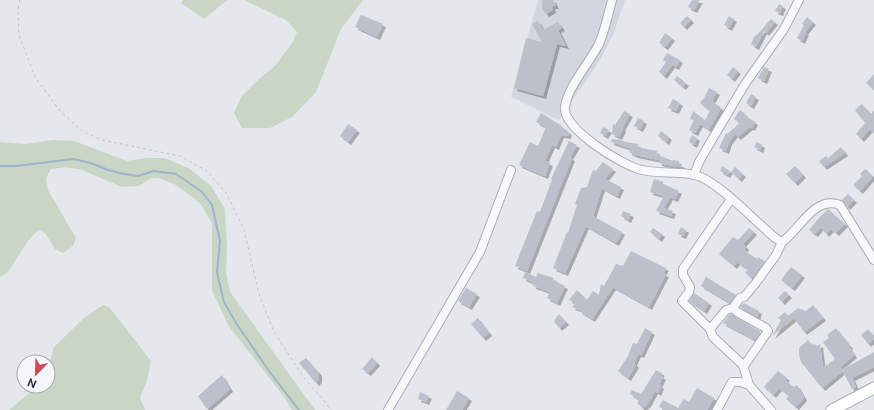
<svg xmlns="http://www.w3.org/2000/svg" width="874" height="410" viewBox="0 0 874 410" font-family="'Public Sans',sans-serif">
	<defs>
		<filter id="shadow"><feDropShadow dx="3" dy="3" stdDeviation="0" flood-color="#0004"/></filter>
	</defs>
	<rect width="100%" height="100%" fill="#e4e7ec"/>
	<path fill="#d2d6de" d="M538,0h87l-12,35 -13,25 -41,60 -48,-23z"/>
	<g fill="#c9d6c5">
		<path d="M183,0h46l-3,1 -22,18 -23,-16z"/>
		<path d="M244,0h119l-22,29 -25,63 -24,25 -22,11h-28l-8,-15 7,-16 18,-18 16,-13 18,-24 4,-10 -11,-12z"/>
		<path d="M53,140l21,1 53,20 19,-3h19l25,11 21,17 14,23 2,38 -1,26 4,19 85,118h-23l-7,-12 -57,-73 -16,-35v-67l-12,-20 -24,-18 -17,-7h-8l-12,8 -17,1 -40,-17 -16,-3 -15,2 -5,9 2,12 28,48 -3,8 -10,7 -8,-4 -10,-16 -7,-3 -10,11 -20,31 -8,5v-135l25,2z"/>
		<path d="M103,305l6,2 42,54 -4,19 -7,18 5,12h-136l29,-24h10v-16l6,-23 31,-30z"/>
	</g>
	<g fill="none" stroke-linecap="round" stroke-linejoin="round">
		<path stroke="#9fb4cc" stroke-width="2" d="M0,166h16l57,-7 18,4 17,7 16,4 14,2 16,-5 22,3 26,18 10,13 8,36 -3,31 7,30 12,21 33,48 30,39"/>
	</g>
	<g fill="#bbc0ca" filter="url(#shadow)">
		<path d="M542,0h11l3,6h-4l1,4 -7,4 -4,-5z"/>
		<path d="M692,0h8l-6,10 -6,-3z"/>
		<path d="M779,4l4,2 -3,7 -5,-2z"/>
		<path d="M361,15l22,9 -6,13 -22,-10z"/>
		<path d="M687,16l4,4 -7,7 -4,-4z"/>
		<path d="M729,16l5,3 -5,9 -5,-3z"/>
		<path d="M807,17l6,5 -8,10h1l-4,9 -5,-3 7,-13 -2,-1z"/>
		<path d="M771,19l4,3 -9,11 -2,-2 -8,16 -5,-3 4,-9 1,1z"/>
		<path d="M538,21l5,9 15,-8 4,6 -4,2 8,16 -9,-2 -14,52 -29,-8 12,-50 16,4 -10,-18z"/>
		<path d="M665,33l7,5 -7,9 -6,-4z"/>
		<path d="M667,53l13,7 -4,7 -4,-2 -8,11 -5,-4 7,-10 -3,-2z"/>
		<path d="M733,67l5,4 -6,8 -5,-4z"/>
		<path d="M764,67l5,2 -5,12 -6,-3z"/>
		<path d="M874,74v16l-8,-7z"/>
		<path d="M677,76l9,7 -3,4 -9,-7z"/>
		<path d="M709,88l8,4 -5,9 9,7 -12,22 -9,-6 -5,9 -6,-3 5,-10 -4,-1 3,-8 12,9 5,-9 -10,-8 4,-5z"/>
		<path d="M751,94l5,3 -5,9 -5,-3z"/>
		<path d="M673,99l7,4 -4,8 -8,-3z"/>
		<path d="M862,104l9,10 3,-4v24l-4,-5 -9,10 -5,-5 9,-11 -10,-13z"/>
		<path d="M740,110l5,4 -1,1 11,7 -3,6 -2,-1 -12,10 -3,-3 -6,8 -3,9 -7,-3 7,-15 1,1 13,-11 -6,-4z"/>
		<path d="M624,111l6,3 -8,14 1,1 -4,8 -7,-3 1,-10 2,1z"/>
		<path d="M541,113l21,13 -1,1 8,5 -1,4 -7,-1 -5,12 -4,-2 -7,16 5,2 -5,13 -26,-11 11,-23 8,4 8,-19 -10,-5z"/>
		<path d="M638,118l6,3 -4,8 -6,-3z"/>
		<path d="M348,124l9,6 -9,12 -8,-6z"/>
		<path d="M603,127l6,3 -4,6 -5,-3z"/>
		<path d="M661,131l8,6 -3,5 -8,-6z"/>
		<path d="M692,135l5,3 -3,7 -5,-3z"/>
		<path d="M612,139l6,1v-1l8,3 12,2 -1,3 20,4 -1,3 17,7v-1l6,1v3l3,1 -1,2h-8v-1l-14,-3v-3l-24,-5 -6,-3v-4l-18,-6z"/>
		<path d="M569,141l8,4 -7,12 2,1 -45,113 -12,-5 22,-55 3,1 12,-32 -1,-1z"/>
		<path d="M757,142l5,3 -2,5 -6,-3z"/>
		<path d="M841,147l4,6 -21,14 -5,-6 7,-5 2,2z"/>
		<path d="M603,162l10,7 -8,10 16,8 -4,9 -15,-8 -9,28 29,16 -6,11 -30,-17 -21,47 -12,-5 14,-36 1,1 9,-28 -2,-1 6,-16 6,-1 6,-17 3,1z"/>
		<path d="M722,166l8,5 -3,4 -7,-4z"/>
		<path d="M795,166l8,9 -8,8 -9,-9z"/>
		<path d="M735,167l8,7 -4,5 -8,-7z"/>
		<path d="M865,169l8,7 -13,15 -7,-6 9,-9 -2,-2z"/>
		<path d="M654,179l9,3v2l16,7 -4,8 -5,-2 -6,11 9,3 -2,5 -15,-5 8,-15 -14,-4z"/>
		<path d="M848,194l6,6 -7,7 -5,-7z"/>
		<path d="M828,209l17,15 -9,9 -5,-4 -5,5 -5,-7 -6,7 -6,-4 9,-11z"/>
		<path d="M623,211l8,3 -3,6 -7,-4z"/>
		<path d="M681,227l5,3 -3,6 -5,-2z"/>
		<path d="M653,228l9,6 -3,5 -9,-7z"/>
		<path d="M749,228l5,4 -11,12 3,3 -2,3 13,9 1,-2 7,4 -13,17 -7,-5 3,-3 -11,-8 -3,4 -15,-12 14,-17 5,3z"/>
		<path d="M631,251l35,17 -3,5 3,1 -17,33 -36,-20 -21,32 -13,-8 1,-1 -8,-3 3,-3 -6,-4 8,-10 10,10 6,-9 6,4 2,-11 3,2 12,-22 7,2z"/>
		<path d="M791,267l11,8 -10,13 -11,-8z"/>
		<path d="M525,272l11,5 2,-4 16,5 -1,2 12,6 -8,17 -10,-5 3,-6 -17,-6 1,-3 -11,-5z"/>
		<path d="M706,277l30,18 -6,8 -29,-17z"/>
		<path d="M466,288l11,6 -8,13 -11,-6z"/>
		<path d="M785,291l4,4 -7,7 -4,-4z"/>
		<path d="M694,293l15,10 -5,8 -15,-10z"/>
		<path d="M744,303l15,8 -2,6 -17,-10z"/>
		<path d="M813,305l10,13 -19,14 -10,-14 -22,18 9,-16 -3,-2 7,-6 3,4 10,-8 8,3z"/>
		<path d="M559,314l7,8 -7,6 -5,-7z"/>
		<path d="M731,314l30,18 -6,8 -32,-17 6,-8z"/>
		<path d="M478,318l11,15 -6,5 -12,-14z"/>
		<path d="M645,328l7,4 -11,23 -3,-1 -4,9 2,2 -8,13 -10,-7 10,-15 5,-13 4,1z"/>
		<path d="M836,328l14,18 -1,1 5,8 -14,12 3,4 -21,17 -21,-26 -2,-7v-7l9,-8 4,5 3,-1 2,2 3,-2 3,24 12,-9 -12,-17 6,-4 -2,-3z"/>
		<path d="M868,329l6,7v3l-6,5 -7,-9z"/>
		<path d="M874,352v15l-22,11 4,9 -4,2 -10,-19z"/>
		<path d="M372,357l5,6 -9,10 -6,-4z"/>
		<path d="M306,358l13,15v7l-3,3 -17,-20z"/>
		<path d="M656,370l6,3 -2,2 3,2 -4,8 2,1 -3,7 -3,-2 -7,13 -5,4 -5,-4v-5l-8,-5 2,-4 9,4z"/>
		<path d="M778,371l9,7 -2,2 9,7 3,-2 7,13 -8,9 -10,-8 3,-3 -10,-8 -6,7 -9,-8z"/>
		<path d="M222,375l8,14 -23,20 -9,-13z"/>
		<path d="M697,388l17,10 -7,12h-41l-7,-3 4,-7 15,8 6,-9 5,3z"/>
		<path d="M457,391l12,7 -7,12h-16z"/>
		<path d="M420,392l9,4 -3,6 -8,-3z"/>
	</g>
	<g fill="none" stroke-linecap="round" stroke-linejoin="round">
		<defs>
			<g id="street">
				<path d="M612,0c-4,15 -7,30 -13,44 -9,18 -33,45 -34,64 -2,21 58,58 77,62 21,5 44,-1 63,9 21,12 40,32 58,48 7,6 10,11 19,15 18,-12 32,-47 58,-37l34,55"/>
				<path d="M694,175l5,-13 21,-36 25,-42 39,-55 15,-29"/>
				<path d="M731,199l-48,70v6l7,12 -1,5 -7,9 28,28 3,8 30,28 6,20 22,25"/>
				<path d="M733,308l4,4 29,16 2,3 -24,35"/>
				<path d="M710,329l16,-19 7,-2 7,-10 4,-1 11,-13 21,-29 6,-13"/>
				<path d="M388,410l92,-158 31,-82"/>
				<path d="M717,410l15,-28h8l9,3"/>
			</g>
			<path id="secondary" d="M832,410l42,-22"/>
		</defs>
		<use href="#street" stroke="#a9aeb7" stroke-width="10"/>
		<use href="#secondary" stroke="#a9aeb7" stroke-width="13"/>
		<path stroke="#c2c5cb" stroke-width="1" stroke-dasharray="3 3" stroke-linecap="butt" d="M20,0l-2,9 1,26 16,42 26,35 21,19 20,9 78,16 27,15 20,23 17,36 15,64 15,38 30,46 18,20 9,12"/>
		<use href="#street" stroke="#f7f8fa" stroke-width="8"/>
		<use href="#secondary" stroke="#fff" stroke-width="11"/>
	</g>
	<g transform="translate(36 374) rotate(203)"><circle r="19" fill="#f4f6f9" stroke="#a4a8b1"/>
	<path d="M0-3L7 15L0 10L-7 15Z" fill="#d1495b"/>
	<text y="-6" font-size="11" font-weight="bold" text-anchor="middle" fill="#2b3445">N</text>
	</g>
</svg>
